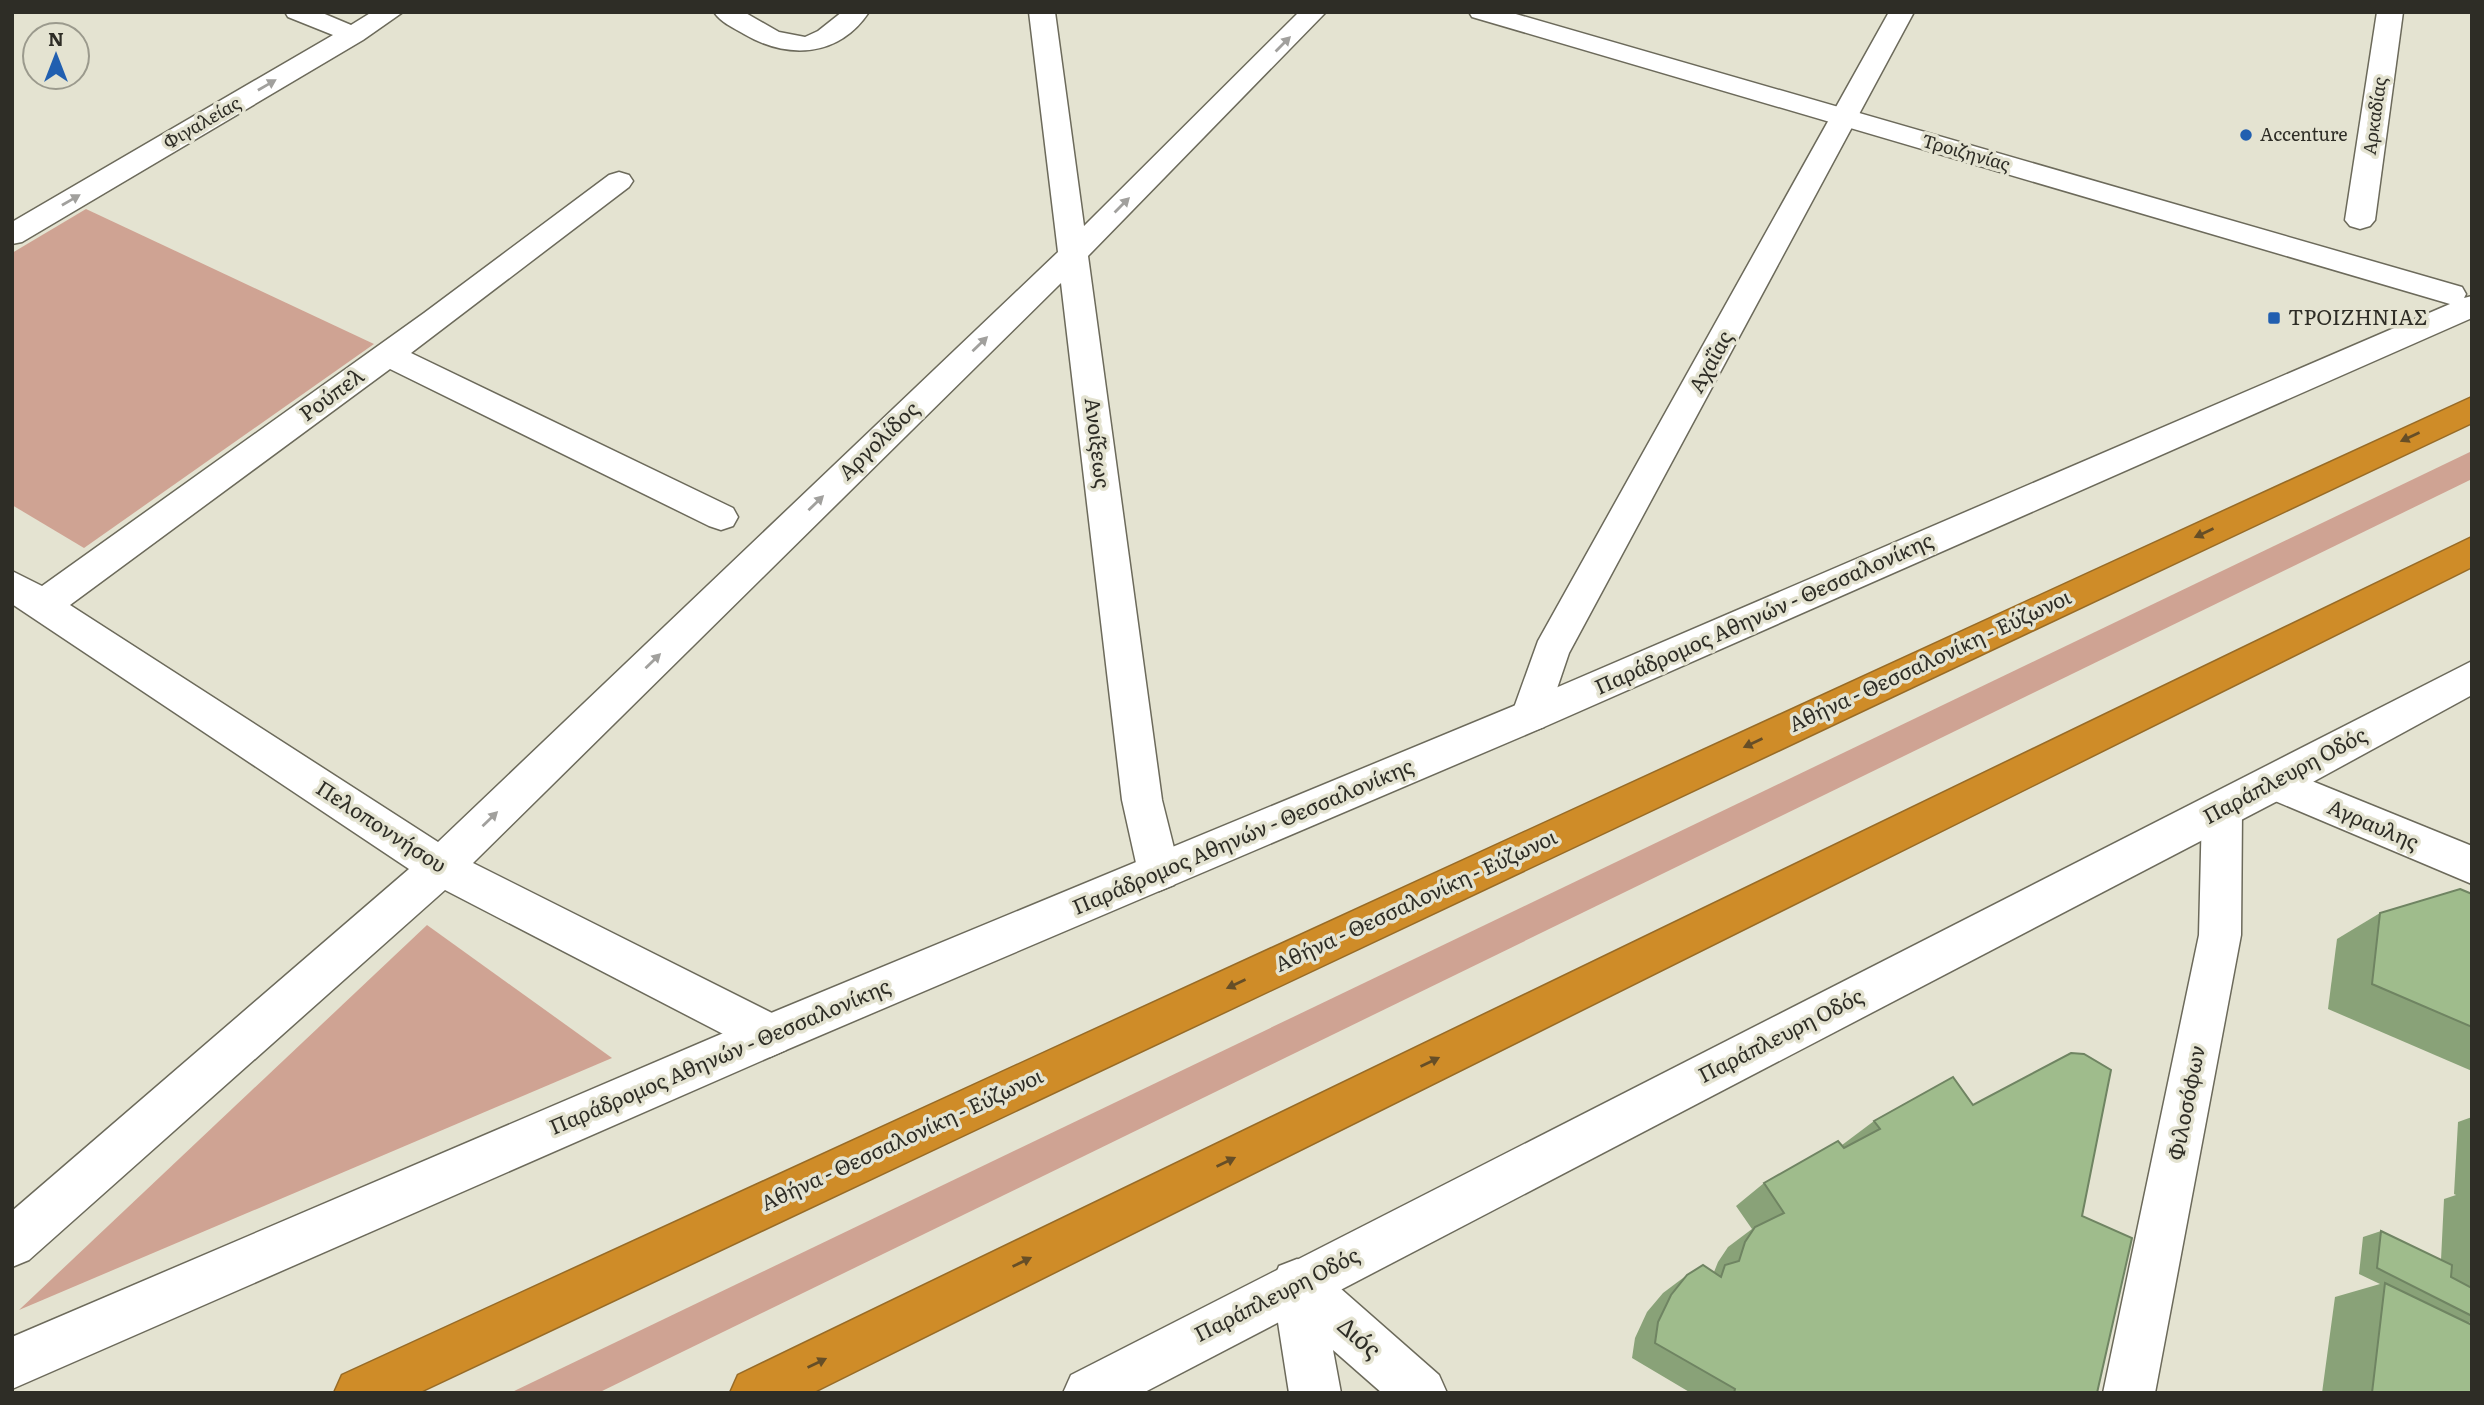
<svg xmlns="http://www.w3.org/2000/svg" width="2484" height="1405" viewBox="0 0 2484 1405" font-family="Literata,serif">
	<rect width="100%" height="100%" fill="#e4e3d1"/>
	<g fill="#cfa393">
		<path d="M86,209l288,135 -290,204 -72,-43v-252z"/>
		<path d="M2472,451v28l-1874,914h-88z"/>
		<path d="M427,925l185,133 -593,252z"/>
	</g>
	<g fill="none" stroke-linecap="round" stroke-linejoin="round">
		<defs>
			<g id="street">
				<path d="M285,12h35l31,13 21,-13h31l-40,28 -341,202 -10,2v-22l321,-187 -45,-18z"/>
				<path d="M714,12h30l35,20 26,5 13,-6 24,-19h27c-30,45 -81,48 -125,22 -10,-6 -24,-12 -30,-22z"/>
				<path d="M1029,12h26l29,214 215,-214h27l-238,244 74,544 18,72 -6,13 -15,6 -15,-6 -6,-13 -16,-72 -61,-517 -588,580 313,157 6,15 -6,15 -16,7 -16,-7 -309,-160 -416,370 -17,7v-56l397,-342 -397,-265v-33l30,15 382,-273 185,-138 10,-3 10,3 4,6 -4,6 -218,166 322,155 5,9 -5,9 -12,4 -12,-4 -319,-157 -320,236 368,237 620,-590z"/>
				<path d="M1889,12h25l-345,641 -25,74 -14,5 -14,-5 -5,-11 27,-75z"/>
				<path d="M2377,12h26l-28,208 -5,6 -10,3 -10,-3 -5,-6z"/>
				<path d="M2275,766l197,80v38l-211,-89 -6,-12 6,-12z"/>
				<path d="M2222,792l14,5 6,13 -1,125 -86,458h-52l96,-458 3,-125 6,-13z"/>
				<path d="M1297,1259l18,7 124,109 8,18h-65l-49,-43 8,43h-52l-17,-109 7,-18z"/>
			</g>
			<g id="secondary">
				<path d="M1469,12h40l953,275 4,7 -2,4 8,-2v22l-928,409 -758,323 -774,339v-52l742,-317 762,-315 934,-401 -978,-287z"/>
				<path d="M2472,661v34l-183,100 -1146,598h-80l8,-18z"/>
			</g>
			<g id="highway">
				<path d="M2472,397v26l-2054,970h-84l8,-18z"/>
				<path d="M2472,537v30l-1660,826h-82l8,-18z"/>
			</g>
		</defs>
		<use href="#street" stroke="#6c6a5b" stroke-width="3"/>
		<use href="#secondary" stroke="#6c6a5b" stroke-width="3"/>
		<use href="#highway" stroke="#976b27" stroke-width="3"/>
		<use href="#street" fill="#fff" fill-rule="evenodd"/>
		<use href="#secondary" fill="#fff" fill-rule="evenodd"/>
		<use href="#highway" fill="#cf8c28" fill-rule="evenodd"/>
	</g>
	<g fill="#89a278">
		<path d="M2472,894v177l-144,-62 9,-70 43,-26z"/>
		<path d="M1973,1105l109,111 15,177h-406l-59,-35 3,-20 12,-26 16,-19 24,-18 27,-3 4,-10 10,-15 24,-18 -16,-23 28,-23 78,-38 32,-24z"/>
		<path d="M2472,1117v205l-5,1 5,70h-150l13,-96 45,-13 -21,-10 4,-37 18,-6 60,29 3,-61 12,-4 -2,-1 4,-72z"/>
	</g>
	<g fill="#9fbc8c" stroke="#6f8462" stroke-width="2">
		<path d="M2460,889l12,5v133l-100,-43 8,-71z"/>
		<path d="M2071,1053l13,1 27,16 -29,146 50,22 -35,155h-363l1,-4 -80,-46 3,-21 13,-27 16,-20 16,-10 18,12 4,-12 14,-4 6,-19 10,-15 29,-14 -20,-30 74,-42 6,7 36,-19 -6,-8 79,-44 20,28z"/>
		<path d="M2381,1231l71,34 -1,12 21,11v28l-95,-48z"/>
		<path d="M2385,1283l87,42v68h-100z"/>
	</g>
	<defs><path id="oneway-solid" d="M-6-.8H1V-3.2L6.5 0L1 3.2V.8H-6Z" transform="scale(1.75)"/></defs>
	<g fill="#a1a09d">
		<use href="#oneway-solid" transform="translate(1283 44) rotate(-45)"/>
		<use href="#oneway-solid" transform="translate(267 85) rotate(-30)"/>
		<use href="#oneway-solid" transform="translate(71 200) rotate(-30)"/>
		<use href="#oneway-solid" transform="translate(1122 205) rotate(-45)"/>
		<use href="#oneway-solid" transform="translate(980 344) rotate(-44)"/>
		<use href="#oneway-solid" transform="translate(816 503) rotate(-44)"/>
		<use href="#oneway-solid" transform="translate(653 661) rotate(-44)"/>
		<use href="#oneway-solid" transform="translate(490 819) rotate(-44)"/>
	</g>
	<g fill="#664e27">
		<use href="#oneway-solid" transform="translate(2410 437) rotate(155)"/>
		<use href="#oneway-solid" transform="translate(2204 533) rotate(155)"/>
		<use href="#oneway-solid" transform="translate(1753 743) rotate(155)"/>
		<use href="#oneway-solid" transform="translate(1236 984) rotate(155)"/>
		<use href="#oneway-solid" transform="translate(1430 1062) rotate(-26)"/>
		<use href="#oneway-solid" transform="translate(1226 1162) rotate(-26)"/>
		<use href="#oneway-solid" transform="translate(1022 1262) rotate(-26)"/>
		<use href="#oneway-solid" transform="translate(817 1363) rotate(-26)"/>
	</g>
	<g fill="#215fb0" stroke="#e4e3d1" stroke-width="2.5">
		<circle cx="2246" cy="135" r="7"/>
		<rect x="2267" y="311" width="14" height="14" rx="3.5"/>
	</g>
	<g text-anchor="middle" stroke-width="7" stroke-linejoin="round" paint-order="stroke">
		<g font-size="18" fill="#2e2d26" stroke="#e4e3d1">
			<text transform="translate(2375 116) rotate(-82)" y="6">Αρκαδίας</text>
			<text transform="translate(202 123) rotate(-30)" y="6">Φιγαλείας</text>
			<text transform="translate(1966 153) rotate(16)" y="6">Τροιζηνίας</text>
		</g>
		<g font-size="18" fill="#2e2d26" stroke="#e4e3d1" text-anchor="start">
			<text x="2260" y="141">Accenture</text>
		</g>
		<g font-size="21" fill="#2e2d26" stroke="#e4e3d1" text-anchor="start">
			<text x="2288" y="325">ΤΡΟΙΖΗΝΙΑΣ</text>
		</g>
		<g font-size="21" fill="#2e2d26" stroke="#e4e3d1">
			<text transform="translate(1711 362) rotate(-61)" y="7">Αχαΐας</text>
			<text transform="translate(332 395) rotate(-36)" y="7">Ρούπελ</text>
			<text transform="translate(879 441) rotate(-44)" y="7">Αργολίδος</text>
			<text transform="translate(1097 443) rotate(83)" y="7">Ανοίξεως</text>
			<text transform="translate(1764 614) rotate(-24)" y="7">Παράδρομος Αθηνών - Θεσσαλονίκης</text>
			<text transform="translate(1930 661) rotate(-25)" y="7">Αθήνα - Θεσσαλονίκη - Εύζωνοι</text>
			<text transform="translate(2285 776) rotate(-28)" y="7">Παράπλευρη Οδός</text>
			<text transform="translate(2373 825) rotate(23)" y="7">Αγραυλης</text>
			<text transform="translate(381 827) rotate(33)" y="7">Πελοποννήσου</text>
			<text transform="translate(1243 837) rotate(-23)" y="7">Παράδρομος Αθηνών - Θεσσαλονίκης</text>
			<text transform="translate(1416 901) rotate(-25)" y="7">Αθήνα - Θεσσαλονίκη - Εύζωνοι</text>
			<text transform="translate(1781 1036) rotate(-27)" y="7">Παράπλευρη Οδός</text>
			<text transform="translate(720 1057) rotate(-23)" y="7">Παράδρομος Αθηνών - Θεσσαλονίκης</text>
			<text transform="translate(2187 1103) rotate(-79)" y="7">Φιλοσόφων</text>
			<text transform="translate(902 1140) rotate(-25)" y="7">Αθήνα - Θεσσαλονίκη - Εύζωνοι</text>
			<text transform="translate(1277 1295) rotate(-27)" y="7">Παράπλευρη Οδός</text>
		</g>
		<g font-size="24" fill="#2e2d26" stroke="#e4e3d1">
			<text transform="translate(1359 1338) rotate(41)" y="8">Διός</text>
		</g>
	</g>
	<rect width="2484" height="1405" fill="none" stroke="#2e2d26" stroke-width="28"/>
	<g transform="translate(56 56)"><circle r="33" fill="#e4e3d1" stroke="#9b9a8d" stroke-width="2"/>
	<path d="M0-5L12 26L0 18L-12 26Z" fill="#215fb0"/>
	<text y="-10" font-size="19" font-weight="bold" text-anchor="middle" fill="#2e2d26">N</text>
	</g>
</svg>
